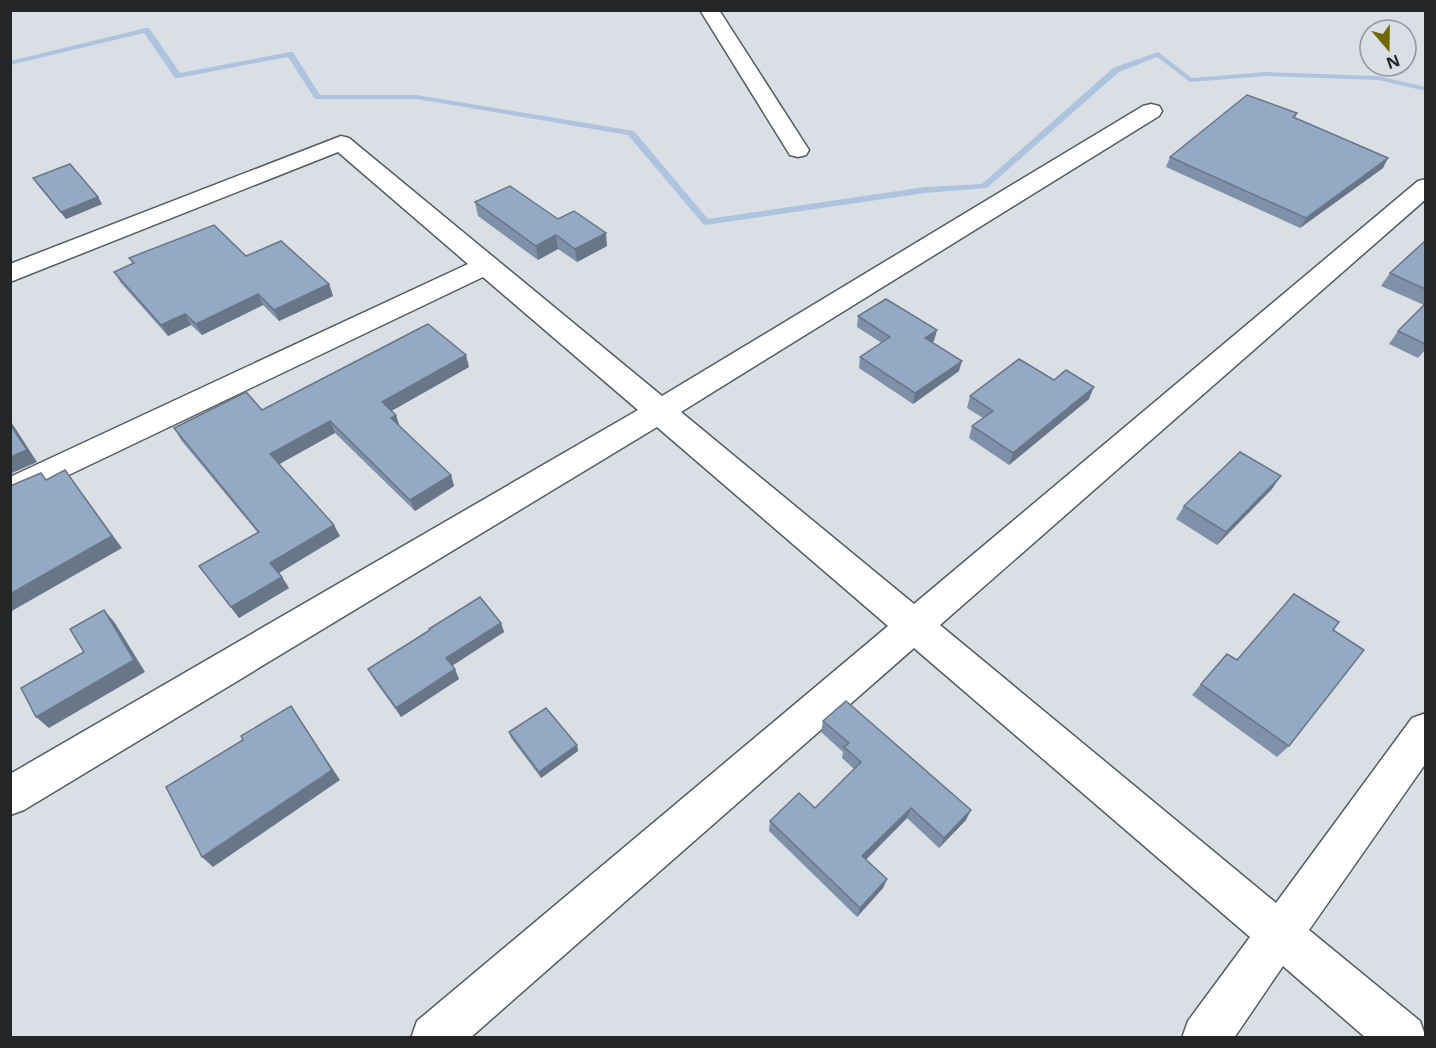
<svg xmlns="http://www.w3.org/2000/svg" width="1436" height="1048" viewBox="0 0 1436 1048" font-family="'Noto Sans',sans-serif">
	<rect width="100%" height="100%" fill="#dadfe6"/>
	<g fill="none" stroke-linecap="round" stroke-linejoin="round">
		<path fill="#aec4de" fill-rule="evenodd" d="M146,28h3l31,45 110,-21h3l27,43h97l217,36 74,88 217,-32 57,-3 131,-116 45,-16 34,26 74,-6 112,4 48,11v4l-48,-11 -112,-4 -76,6 -33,-25 -38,15 -132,116 -62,5 -219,32 -3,-1 -75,-89 -211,-36h-102l-27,-42 -110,21h-3l-31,-45 -134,32v-4z"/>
		<defs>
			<g id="minor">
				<path d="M700,10h19l90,140 -3,5 -8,2 -8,-2z"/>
				<path d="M1151,104l8,2 3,5 -3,5 -478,296 233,192 504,-423 8,-2v20l-486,426 336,278 136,-185 14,-5v50l-117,167 111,91 6,17h-60l-83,-72 -49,72h-52l6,-17 62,-84 -336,-289 -444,390h-59l6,-17 471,-395 -231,-199 -633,383 -14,5v-41l628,-364 -155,-133 -473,226v-26l458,-213 -130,-112 -328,130v-18l331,-128 8,2 313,258 481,-290z"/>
			</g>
		</defs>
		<use href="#minor" stroke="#565b60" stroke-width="3"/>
		<use href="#minor" fill="#fff" fill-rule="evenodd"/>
	</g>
	<g fill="#7f91a8">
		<path d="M1297,113l-2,5 88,50 -83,60 -134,-61 4,-10z"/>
		<path d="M33,178l65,19 4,7 -36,15 -29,-35z"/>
		<path d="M475,202l83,17 49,27 -30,16 -19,-13 -20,11 -60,-44z"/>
		<path d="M1425,241v109l-7,8 -29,-14 9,-13 26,-26 -43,-19 9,-13z"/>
		<path d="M246,256l83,28 4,12 -54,25 -16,-16 -61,30 -11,-10 -23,11 -47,-53 -7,-11 19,-8 -4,-6z"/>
		<path d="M858,316l76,25 -2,1 27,29 -46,33 -54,-36 1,-11 22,-14 -25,-16z"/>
		<path d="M469,367l-78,44 8,15 52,49 3,11 -39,25 -80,-78 -56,31 61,72 -61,37 10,15 -50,30 -40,-52 59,-33 -77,-93 -7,-12z"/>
		<path d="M1054,380l35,19 -80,66 -40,-27 3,-12 11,-8 -16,-10 3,-12z"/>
		<path d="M1272,489l-55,56 -41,-26 8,-13z"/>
		<path d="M501,623l3,9 -52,34 7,13 -58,38 -28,-39 -5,-9z"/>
		<path d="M1333,630l-44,116 -12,11 -85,-62 9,-11 36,-24z"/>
		<path d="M823,721l143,99 -27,28 -32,-30 -41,42 21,19 -4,9 -26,29 -88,-86 1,-10 45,-13 39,-39 -12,-11 1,-6 -22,-20z"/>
		<path d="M509,732l68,13 1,6 -37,27 -30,-40z"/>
	</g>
	<g fill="#687688">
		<path d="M1388,158l-5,10 -83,60 6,-10z"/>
		<path d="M98,197l4,7 -36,15 -5,-7z"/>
		<path d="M606,233l1,13 -30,16 -2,-13z"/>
		<path d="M556,235l2,14 -20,11 -2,-14z"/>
		<path d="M329,284l4,12 -54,25 -5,-11z"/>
		<path d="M258,294l5,11 -61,30 -6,-11z"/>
		<path d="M185,314l6,11 -23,11 -7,-11z"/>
		<path d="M937,330l-3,11 -11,7 2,-10z"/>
		<path d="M466,355l3,12 -83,47 -4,-12z"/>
		<path d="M962,361l-3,10 -46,33 2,-11z"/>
		<path d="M1094,387l-5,12 -80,66 4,-12z"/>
		<path d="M396,415l4,12 -9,-9z"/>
		<path d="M10,420l27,42 -27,12z"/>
		<path d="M330,421l5,12 -59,33 -6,-12z"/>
		<path d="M65,470l57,78 -112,64v-18z"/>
		<path d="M451,475l3,11 -39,25 -5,-11z"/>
		<path d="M1281,476l-9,13 -55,56 9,-13z"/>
		<path d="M334,525l6,11 -63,38 -7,-11z"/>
		<path d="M282,577l7,11 -50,30 -8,-11z"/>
		<path d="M104,610l11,13 30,49 -96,56 -13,-11 98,-57z"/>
		<path d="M501,623l3,9 -54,35 -4,-9z"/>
		<path d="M455,669l4,10 -58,38 -5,-9z"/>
		<path d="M291,706l49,74 -127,87 -11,-10z"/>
		<path d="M577,745l1,6 -37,27 -2,-6z"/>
		<path d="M911,808l-4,10 -48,48 3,-10z"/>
		<path d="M971,810l-5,10 -27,28 5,-10z"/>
		<path d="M887,879l-4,9 -26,29 3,-9z"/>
	</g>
	<g fill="#94a9c3" stroke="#687688" stroke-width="1.5">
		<path d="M1247,95l50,18 -4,4 95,41 -82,60 -136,-61z"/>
		<path d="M70,164l28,33 -37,15 -28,-34z"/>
		<path d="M510,186l48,33 16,-8 32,22 -31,16 -19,-14 -20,11 -61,-44z"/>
		<path d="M214,225l32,31 35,-15 48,43 -55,26 -16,-16 -62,30 -11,-10 -24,11 -47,-53 20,-9 -5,-5z"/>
		<path d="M1425,241v48l-35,-16z"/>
		<path d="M886,299l51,31 -12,8 37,23 -47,32 -55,-36 30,-20 -32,-21z"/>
		<path d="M1425,304v40l-27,-13z"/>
		<path d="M428,324l38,31 -84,47 14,13 -5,3 60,57 -41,25 -80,-79 -60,33 64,71 -64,38 12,14 -51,30 -32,-41 60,-34 -85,-104 72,-36 16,18z"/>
		<path d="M1019,359l35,21 12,-10 28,17 -81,66 -41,-27 21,-15 -23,-15z"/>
		<path d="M10,424l17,26 -17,7z"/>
		<path d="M1240,452l41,24 -55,56 -42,-26z"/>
		<path d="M65,470l47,66 -102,58v-108l31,-13 5,7z"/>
		<path d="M1294,594l45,28 -6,8 31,20 -75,96 -88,-62 26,-30 10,6z"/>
		<path d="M480,597l21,26 -55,35 9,11 -59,39 -28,-39 62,-39 -1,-1z"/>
		<path d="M104,610l30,50 -98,57 -15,-29 63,-36 -14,-23z"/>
		<path d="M846,701l125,109 -27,28 -33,-30 -49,48 25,23 -27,29 -90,-87 29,-28 16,15 46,-46 -17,-15 5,-4 -26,-22z"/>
		<path d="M291,706l41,64 -130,87 -36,-70 77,-47 -2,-4z"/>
		<path d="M546,708l31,37 -38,27 -30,-40z"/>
	</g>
	<rect width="1436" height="1048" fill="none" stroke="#232527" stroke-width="24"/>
	<g transform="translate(1388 48) rotate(160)"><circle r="28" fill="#dadfe6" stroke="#91959a" stroke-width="1.5"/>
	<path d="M0-4.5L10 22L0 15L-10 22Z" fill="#6f6902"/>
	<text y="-9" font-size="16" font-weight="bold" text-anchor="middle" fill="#232527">N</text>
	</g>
</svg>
